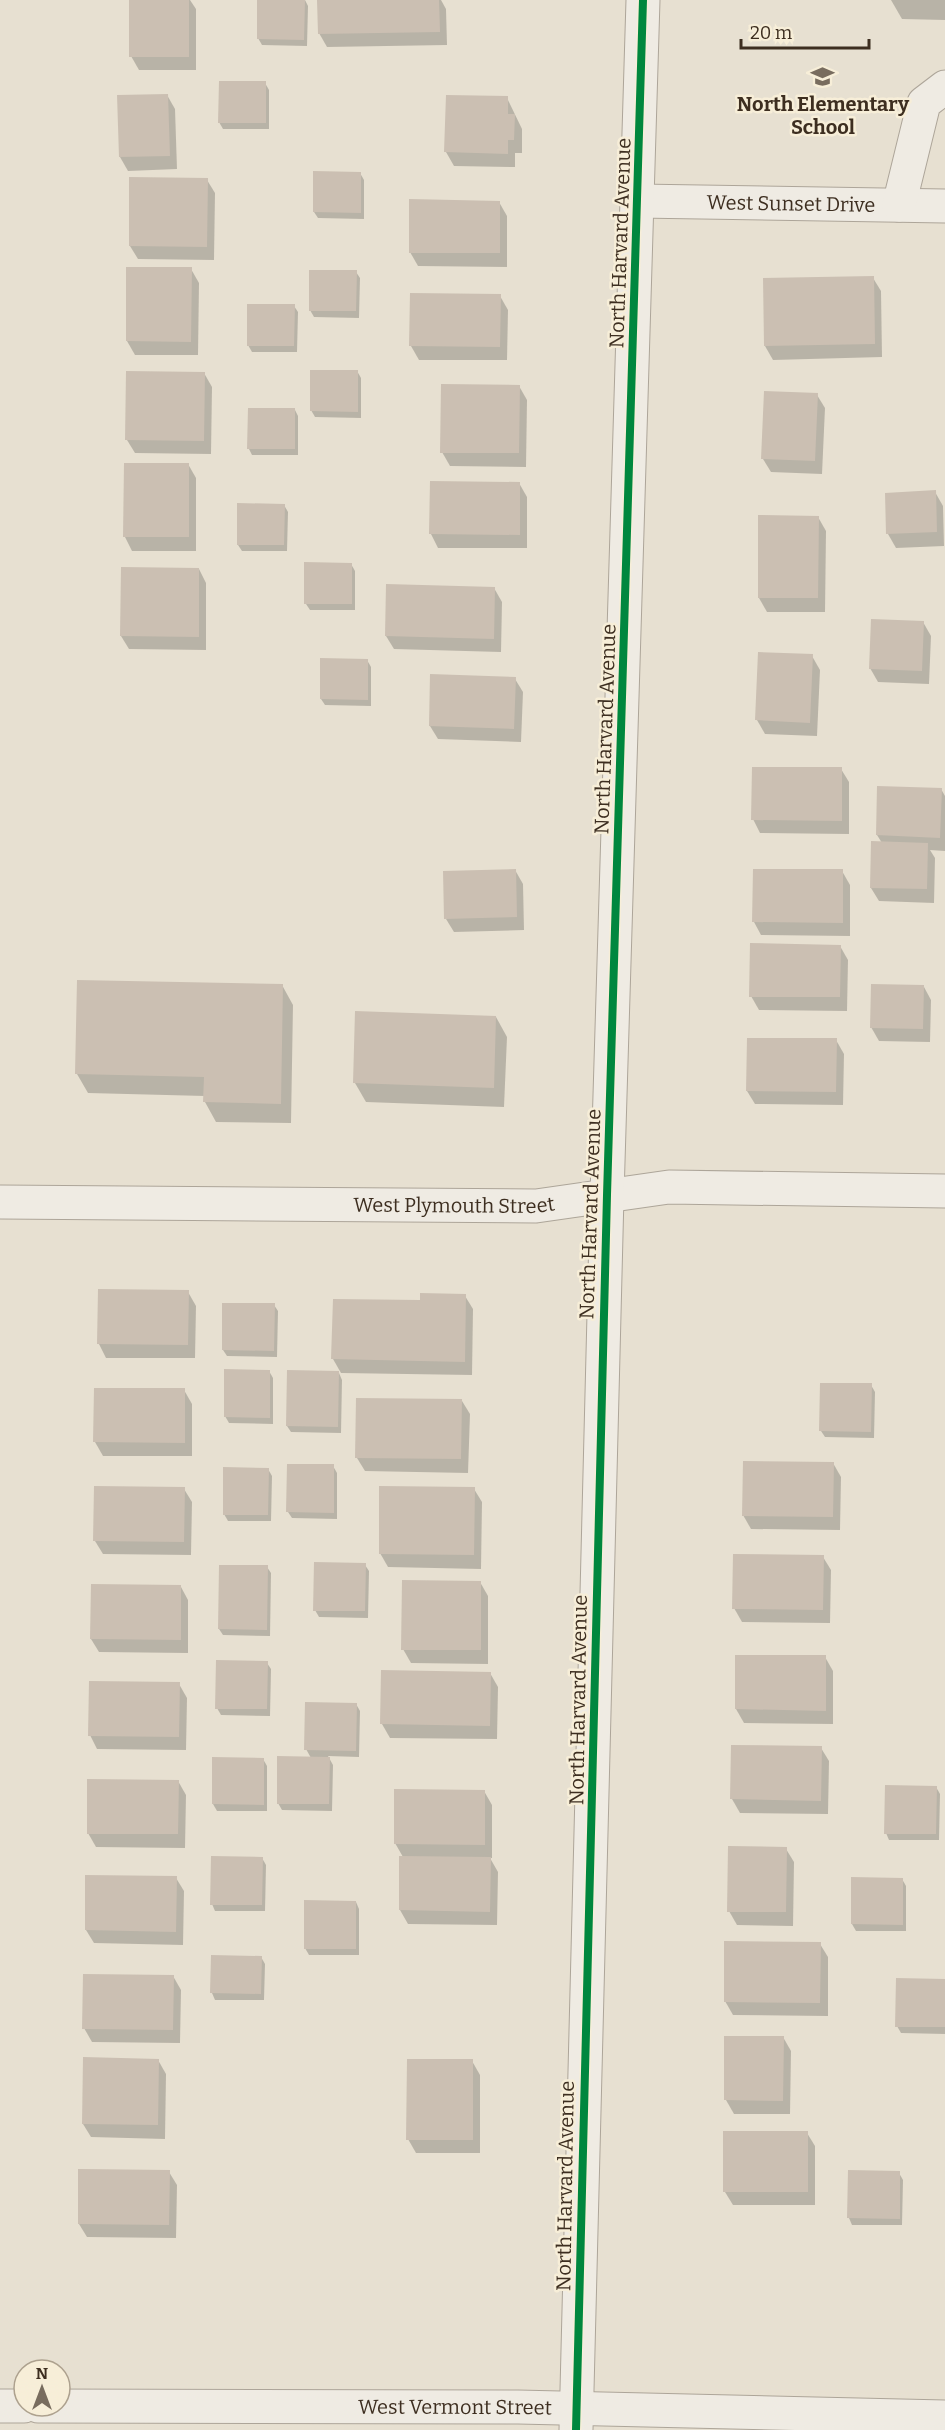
<svg xmlns="http://www.w3.org/2000/svg" width="945" height="2430" viewBox="0 0 945 2430" font-family="Bitter,serif">
	<rect width="100%" height="100%" fill="#e7e0d1"/>
	<g fill="#0003">
		<path d="M131,0h59l6,9v61h-57l-8,-14z"/>
		<path d="M258,0h47l3,6 -1,40 -45,-1 -4,-7z"/>
		<path d="M319,0h122l5,9 1,36 -120,2 -8,-14z"/>
		<path d="M891,0h54v20l-43,-1z"/>
		<path d="M265,83l4,7v39h-46l-4,-7z"/>
		<path d="M167,95l8,14 2,60 -49,2 -8,-14 -2,-61z"/>
		<path d="M447,96l60,2 15,31v24h-7v14l-61,-1 -8,-14z"/>
		<path d="M360,173l4,7v39l-46,-1 -4,-6z"/>
		<path d="M207,180l8,13 -1,67 -76,-1 -8,-13z"/>
		<path d="M499,202l8,14v51l-89,-1 -8,-14z"/>
		<path d="M191,269l8,14 -1,72h-63l-8,-14z"/>
		<path d="M356,272l4,6 -1,40 -45,-1 -4,-7z"/>
		<path d="M873,278l8,13 1,66 -109,3 -8,-14z"/>
		<path d="M500,296l8,14 -1,50h-88l-8,-14z"/>
		<path d="M294,306l4,6 -1,40h-45l-4,-7z"/>
		<path d="M357,371l4,7v40l-46,-1 -4,-7z"/>
		<path d="M204,373l8,14 -1,67 -76,-1 -8,-13z"/>
		<path d="M519,386l8,14 -1,67 -76,-1 -8,-14z"/>
		<path d="M817,395l8,13 -3,66 -51,-2 -8,-13z"/>
		<path d="M295,410l3,6v39h-46l-3,-6z"/>
		<path d="M188,464l8,14v73h-64l-7,-14z"/>
		<path d="M519,483l8,14v51h-89l-7,-14z"/>
		<path d="M935,492l8,14 1,40 -48,2 -8,-14 -2,-40z"/>
		<path d="M284,505l4,7 -1,39h-45l-4,-6z"/>
		<path d="M818,517l8,14 -1,81h-58l-8,-14z"/>
		<path d="M351,564l4,7v39h-45l-4,-6z"/>
		<path d="M199,569l7,14v67l-77,-1 -8,-13z"/>
		<path d="M494,588l8,14 -1,50 -107,-3 -8,-13z"/>
		<path d="M923,622l8,14 -2,48 -51,-2 -8,-14z"/>
		<path d="M812,656l8,14 -3,66 -52,-2 -8,-14z"/>
		<path d="M367,660l4,7v39l-46,-1 -4,-6z"/>
		<path d="M515,679l8,13 -2,50 -83,-3 -8,-13z"/>
		<path d="M841,769l8,13v52l-89,-1 -7,-14z"/>
		<path d="M941,789l4,7v55l-15,-1 5,8 -1,45 -55,-2 -8,-13 11,-45 -5,-8z"/>
		<path d="M515,870l8,14 1,46 -70,2 -8,-13z"/>
		<path d="M842,871l8,14v51l-89,-1 -7,-13z"/>
		<path d="M840,946l8,14 -1,51 -88,-1 -8,-14z"/>
		<path d="M282,985l11,20 -2,118 -75,-1 -11,-20v-6l-117,-3 -11,-19z"/>
		<path d="M924,987l7,13 -1,42 -51,-1 -8,-14z"/>
		<path d="M496,1017l11,20 -3,70 -138,-5 -11,-19z"/>
		<path d="M836,1040l8,14 -1,51 -88,-1 -8,-13z"/>
		<path d="M99,1291l89,1 8,14 -1,52h-89l-7,-14z"/>
		<path d="M465,1296l8,13 -1,66 -131,-2 -8,-14 89,-57z"/>
		<path d="M274,1305l4,6 -1,46 -50,-1 -4,-6z"/>
		<path d="M269,1371l4,7v46l-44,-1 -4,-7z"/>
		<path d="M339,1373l3,7 -1,53 -50,-1 -4,-6z"/>
		<path d="M871,1385l4,7 -1,46 -49,-1 -4,-6z"/>
		<path d="M184,1390l8,14v52h-89l-8,-14z"/>
		<path d="M462,1401l8,13 -2,59 -103,-2 -8,-13z"/>
		<path d="M833,1463l8,14 -1,53 -89,-1 -8,-14z"/>
		<path d="M333,1466l4,7v46l-45,-1 -4,-6z"/>
		<path d="M268,1469l4,7 -1,45h-43l-4,-7z"/>
		<path d="M184,1489l8,13 -1,53 -88,-1 -8,-13z"/>
		<path d="M474,1489l8,13 -1,67 -93,-2 -8,-14z"/>
		<path d="M823,1557l8,13 -1,53 -88,-1 -8,-14z"/>
		<path d="M365,1565l4,6 -1,47 -49,-1 -4,-7z"/>
		<path d="M267,1567l4,6 -1,63 -47,-1 -4,-6z"/>
		<path d="M480,1582l8,14v68l-77,-1 -8,-14z"/>
		<path d="M181,1587l7,13v53l-89,-1 -8,-13z"/>
		<path d="M825,1657l8,14v53l-89,-1 -8,-14z"/>
		<path d="M267,1663l4,6 -1,47 -49,-1 -4,-7z"/>
		<path d="M490,1673l8,14 -1,52 -107,-1 -8,-14z"/>
		<path d="M179,1684l8,14 -1,52 -89,-1 -7,-14z"/>
		<path d="M356,1704l4,7 -1,46 -31,-1 5,9 -1,46 -50,-1 -4,-7 33,-45 -5,-9z"/>
		<path d="M732,1746l89,2 8,13 -1,53 -88,-1 -8,-14z"/>
		<path d="M214,1758l49,1 4,7v45h-50l-4,-7z"/>
		<path d="M178,1781l8,14 -1,53 -89,-1 -8,-14z"/>
		<path d="M936,1787l4,7 -1,46h-50l-3,-7z"/>
		<path d="M484,1791l8,14v53h-2l8,14 -1,53 -89,-1 -8,-14 3,-53 -8,-14z"/>
		<path d="M786,1849l8,13 -1,64 -56,-1 -8,-14z"/>
		<path d="M262,1858l4,7 -1,46h-50l-3,-7z"/>
		<path d="M176,1878l8,13 -1,54 -89,-2 -8,-13z"/>
		<path d="M853,1878l49,1 4,7v45h-50l-4,-7z"/>
		<path d="M356,1902l3,7v46h-50l-4,-7z"/>
		<path d="M820,1944l8,13v59l-95,-1 -8,-14z"/>
		<path d="M261,1957l4,7 -1,36h-49l-3,-7z"/>
		<path d="M173,1976l8,14 -1,53 -88,-1 -8,-14z"/>
		<path d="M945,1981v53l-44,-1 -4,-7z"/>
		<path d="M726,2037h57l8,14 -1,63h-56l-8,-14z"/>
		<path d="M158,2060l8,14 -1,65 -74,-2 -8,-13z"/>
		<path d="M472,2061l8,14v78h-64l-8,-14z"/>
		<path d="M807,2133l8,13v59h-82l-8,-13z"/>
		<path d="M169,2172l8,13 -1,53 -89,-1 -8,-13z"/>
		<path d="M899,2173l4,7 -1,45h-50l-3,-7z"/>
	</g>
	<g fill="#cbbfb2">
		<rect x="129" y="0" width="60" height="57"/>
		<path d="M257,0h48l-1,40 -47,-1z"/>
		<path d="M317,0h122l1,32 -122,2z"/>
		<path d="M219,81h47v42h-48z"/>
		<path d="M168,94l2,62 -51,1 -2,-62z"/>
		<path d="M446,95l62,1v18h7l-1,26h-6v14l-64,-2z"/>
		<path d="M313,171l48,1v41l-48,-1z"/>
		<path d="M129,177l79,1 -1,69 -78,-1z"/>
		<path d="M409,199l91,2v52h-91z"/>
		<path d="M126,267h66l-1,75 -65,-1z"/>
		<path d="M309,270h48l-1,41h-47z"/>
		<path d="M874,276l1,68 -111,2 -1,-68z"/>
		<path d="M410,293l91,1 -1,53 -91,-1z"/>
		<path d="M247,304h48l-1,42h-47z"/>
		<path d="M310,370h48v42l-48,-1z"/>
		<path d="M126,371l79,1 -1,69 -79,-1z"/>
		<path d="M441,384l79,1 -1,68h-79z"/>
		<path d="M764,391l54,2 -3,68 -54,-2z"/>
		<path d="M248,408h47v41h-48z"/>
		<path d="M124,463h65v74h-66z"/>
		<path d="M430,481l90,1v53l-91,-1z"/>
		<path d="M936,490l1,42 -51,2 -1,-41z"/>
		<path d="M237,503l48,1 -1,41h-47z"/>
		<path d="M758,515l61,1 -1,82h-60z"/>
		<path d="M304,562l48,1v41h-48z"/>
		<path d="M121,567l78,1v69l-79,-1z"/>
		<path d="M386,584l109,3 -1,52 -109,-3z"/>
		<path d="M871,619l53,2 -2,50 -53,-2z"/>
		<path d="M758,652l55,2 -3,69 -55,-3z"/>
		<path d="M320,658l48,1v41l-48,-1z"/>
		<path d="M430,674l86,3 -2,52 -85,-3z"/>
		<path d="M752,767h90v54l-91,-1z"/>
		<path d="M877,786l65,2 -2,50 -64,-3z"/>
		<path d="M871,841l57,2 -1,46 -57,-1z"/>
		<path d="M516,869l1,48 -73,2 -1,-48z"/>
		<path d="M753,869h90v54l-91,-1z"/>
		<path d="M750,943l91,2 -1,52h-91z"/>
		<path d="M77,980l206,4 -2,120 -78,-2 1,-25 -129,-3z"/>
		<path d="M871,984l53,1 -1,44 -53,-1z"/>
		<path d="M355,1011l141,5 -2,72 -141,-5z"/>
		<path d="M747,1038h90l-1,54 -90,-1z"/>
		<path d="M98,1289l91,1 -1,55 -91,-1z"/>
		<path d="M420,1293l46,1 -1,68 -134,-3 2,-60 87,1z"/>
		<path d="M222,1303h53l-1,48 -52,-1z"/>
		<path d="M224,1369l46,1v48l-46,-1z"/>
		<path d="M287,1370l52,1 -1,56 -52,-1z"/>
		<path d="M820,1383h52l-1,49 -52,-1z"/>
		<path d="M94,1388h91v55l-92,-1z"/>
		<path d="M356,1398l106,1 -1,60 -106,-1z"/>
		<path d="M743,1461l91,1 -1,55 -91,-1z"/>
		<path d="M287,1464h47v49l-48,-1z"/>
		<path d="M223,1467l46,1 -1,47h-45z"/>
		<path d="M94,1486l91,1 -1,55 -91,-1z"/>
		<path d="M379,1486l96,1 -1,68 -95,-1z"/>
		<path d="M733,1554l91,1 -1,55 -91,-1z"/>
		<path d="M314,1562l52,1 -1,48h-52z"/>
		<path d="M219,1565h49l-1,65 -49,-1z"/>
		<path d="M402,1580l79,1v69h-80z"/>
		<path d="M91,1584l90,1v55l-91,-1z"/>
		<path d="M735,1655h91v56l-91,-2z"/>
		<path d="M216,1660l52,1 -1,48h-52z"/>
		<path d="M381,1670l110,2 -1,54 -110,-2z"/>
		<path d="M89,1681l91,1 -1,55 -91,-1z"/>
		<path d="M305,1702l52,1 -1,48 -52,-1z"/>
		<path d="M731,1745l91,1 -1,55 -91,-2z"/>
		<path d="M277,1756l53,1 -1,47h-52z"/>
		<path d="M212,1757l52,1v47l-52,-1z"/>
		<path d="M87,1779l92,1 -1,54h-91z"/>
		<path d="M885,1785l52,1 -1,48h-52z"/>
		<path d="M394,1789l91,1v55l-91,-1z"/>
		<path d="M728,1846l59,1 -1,65h-59z"/>
		<path d="M211,1856l52,1 -1,48h-52z"/>
		<path d="M399,1856l92,1 -1,55 -91,-2z"/>
		<path d="M85,1875l92,1 -1,56 -91,-2z"/>
		<path d="M851,1877l52,1v47l-52,-1z"/>
		<path d="M304,1900l52,1v48h-52z"/>
		<path d="M724,1941l97,1 -1,61 -96,-1z"/>
		<path d="M211,1955l51,1 -1,38 -51,-1z"/>
		<path d="M83,1974l91,1 -1,55 -91,-1z"/>
		<path d="M896,1978l49,1v48h-50z"/>
		<path d="M724,2036h60l-1,65 -59,-1z"/>
		<path d="M83,2057l76,2 -1,66 -76,-1z"/>
		<path d="M407,2059h66v81h-67z"/>
		<rect x="723" y="2131" width="85" height="61"/>
		<path d="M78,2169l92,1 -1,55 -91,-1z"/>
		<path d="M848,2170l52,1v48l-53,-1z"/>
	</g>
	<g fill="none" stroke-linecap="round" stroke-linejoin="round">
		<defs>
			<g id="minor">
				<path id="s1" d="M638,201l307,5"/>
				<path d="M899,205l25,-102 21,-16"/>
				<path id="s2" d="M0,1202l536,4 133,-19 276,4"/>
				<path d="M0,2406h24"/>
				<path id="s3" d="M38,2406l480,1 427,10"/>
				<path d="M576,2430l31,-1235 36,-1195"/>
			</g>
		</defs>
		<use href="#minor" stroke="#ada599" stroke-width="35"/>
		<use href="#minor" stroke="#efebe3" stroke-width="33"/>
		<defs>
			<path id="cycleway" d="M576,2430l31,-1235 36,-1195"/>
		</defs>
		<use href="#cycleway" stroke="#f7eed8" stroke-width="11"/>
		<use href="#cycleway" stroke="#00873e" stroke-width="8"/>
	</g>
	<defs>
		<symbol id="school-bare" viewBox="-9 -9 18 18"><path d="M0-5L7-2L0 1L-7-2ZM-4 1L0 2.5L4 1V4Q0 6-4 4Z" fill="#786c5e" stroke="#f7eed8" stroke-width="2.5" paint-order="stroke"/></symbol>
	</defs>
	<g fill-rule="evenodd">
		<use href="#school-bare" x="806" y="60" width="33" height="33"/>
	</g>
	<g text-anchor="middle" stroke-width="5" stroke-linejoin="round" paint-order="stroke">
		<g font-size="20" font-weight="bold" fill="#3d2e20" stroke="#f7eed8">
			<text x="823" y="111">North Elementary<tspan x="823" dy="23">School</tspan></text>
		</g>
		<g font-size="20" fill="#3d2e20" stroke="#f7eed8">
			<text dy="7" stroke="none"><textPath href="#s1" startOffset="153">West Sunset Drive</textPath></text>
			<text transform="translate(620 243) rotate(-88)" y="7">North Harvard Avenue</text>
			<text transform="translate(605 729) rotate(-88)" y="7">North Harvard Avenue</text>
			<text dy="7" stroke="none"><textPath href="#s2" startOffset="454">West Plymouth Street</textPath></text>
			<text transform="translate(590 1214) rotate(-88)" y="7">North Harvard Avenue</text>
			<text transform="translate(578 1700) rotate(-89)" y="7">North Harvard Avenue</text>
			<text transform="translate(565 2186) rotate(-89)" y="7">North Harvard Avenue</text>
			<text dy="7" stroke="none"><textPath href="#s3" startOffset="417">West Vermont Street</textPath></text>
		</g>
	</g>
	<g transform="translate(42 2388)"><circle r="28" fill="#f7eed8" stroke="#ada18e" stroke-width="1.5"/>
	<path d="M0-4.5L10 22L0 15L-10 22Z" fill="#786c5e"/>
	<text y="-9" font-size="16" font-weight="bold" text-anchor="middle" fill="#3d2e20">N</text>
	</g>
	<path d="M741 39v9h128v-9" fill="none" stroke="#3d2e20" stroke-width="3"/>
	<text x="750" y="39" font-size="18" fill="#3d2e20" stroke="#f7eed8" stroke-width="4.5" paint-order="stroke">20 m</text>
</svg>
